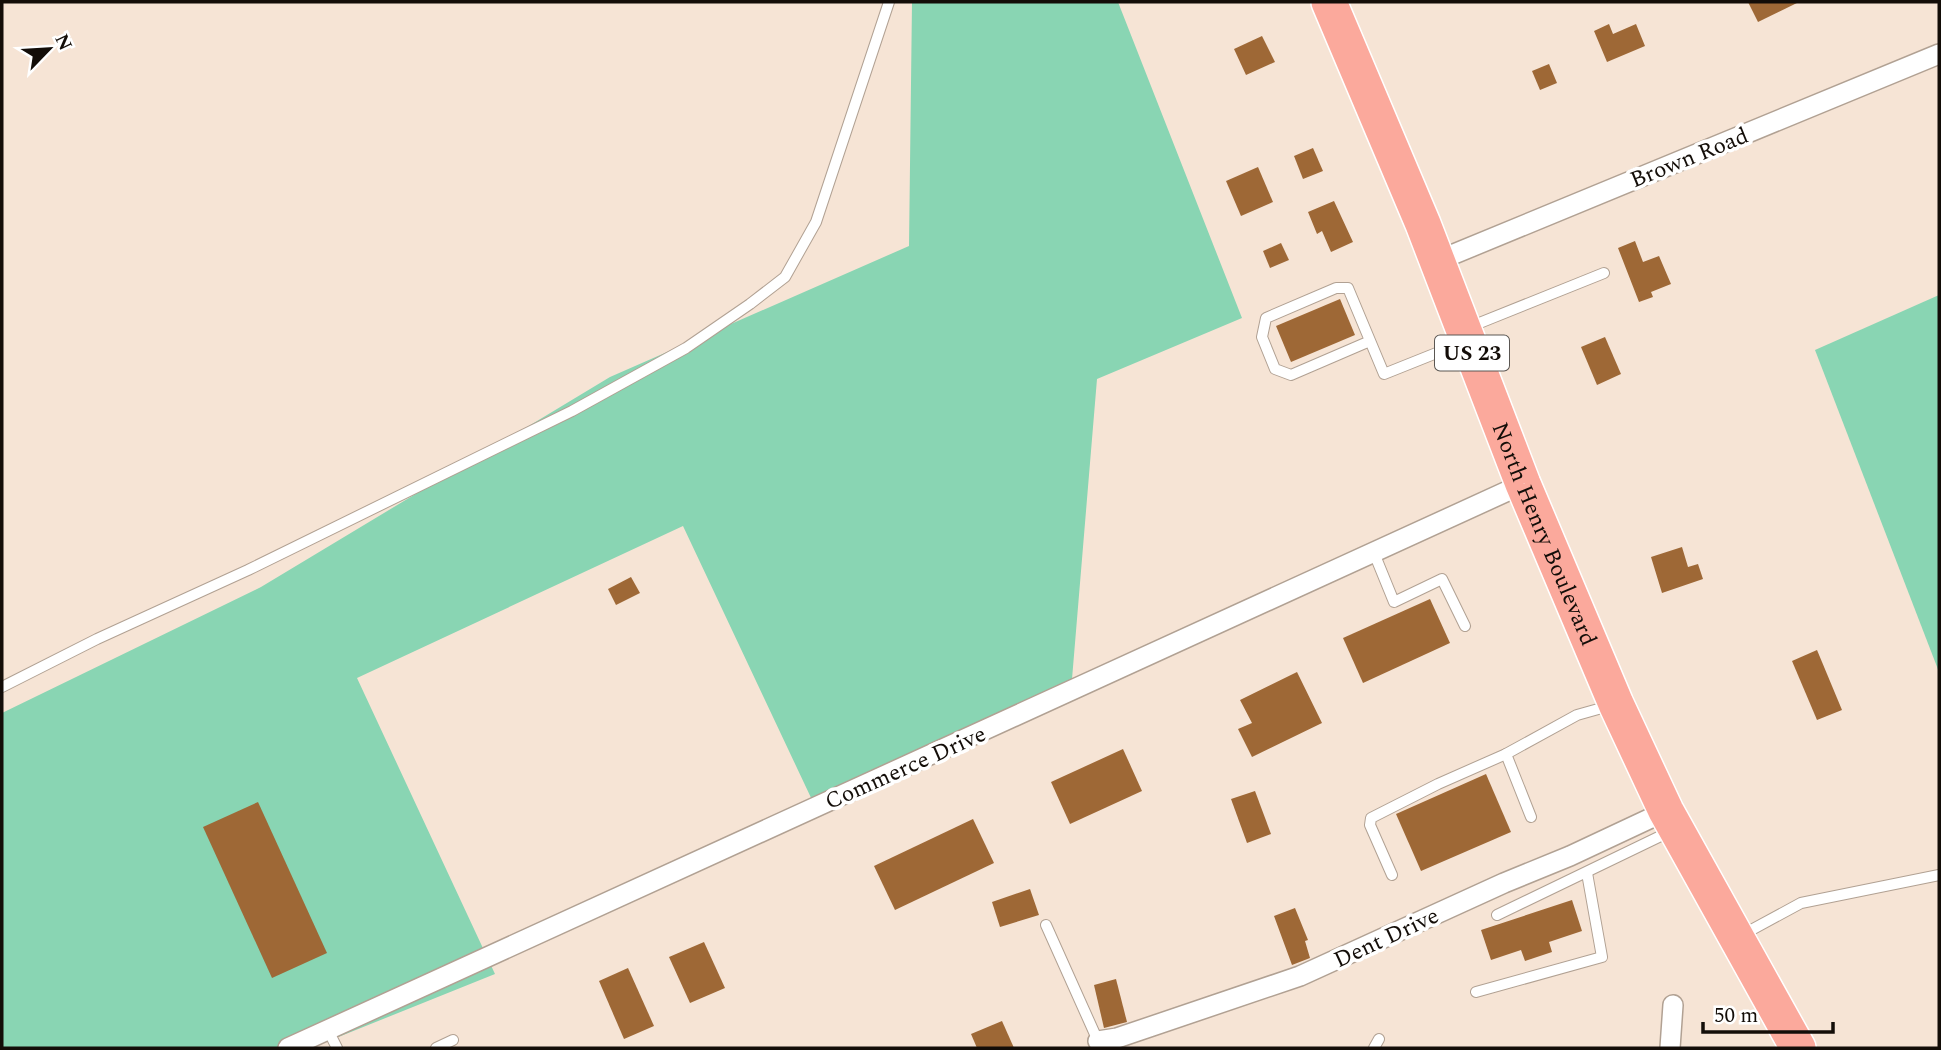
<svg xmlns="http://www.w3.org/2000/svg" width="1941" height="1050" viewBox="0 0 1941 1050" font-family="Spectral,serif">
	<rect width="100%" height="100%" fill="#f6e4d5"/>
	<g fill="#89d5b3">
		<path d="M912,2h206l124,316 -145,61 -26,312 -258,111 -130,-276 -326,152 138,296 -184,74h-309v-335l259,-126 349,-210 299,-131z"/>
		<path d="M1939,295v377l-124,-322z"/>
	</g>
	<g fill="#9e6836">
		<path d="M1748,2h51l-41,20z"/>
		<path d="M1609,24l4,10 23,-10 9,22 -38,16 -13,-31z"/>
		<path d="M1262,36l13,26 -29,13 -12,-26z"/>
		<path d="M1549,64l8,19 -17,7 -8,-19z"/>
		<path d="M1313,148l10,23 -20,8 -9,-23z"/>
		<path d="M1258,167l15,35 -32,14 -15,-35z"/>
		<path d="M1334,201l19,41 -22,10 -9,-21 -5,3 -9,-22z"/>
		<path d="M1635,241l8,21 16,-6 12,28 -20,8 2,5 -14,5 -21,-54z"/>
		<path d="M1281,243l8,17 -19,8 -7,-17z"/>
		<path d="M1340,299l15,36 -64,27 -15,-36z"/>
		<path d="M1605,337l16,37 -24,11 -16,-38z"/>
		<path d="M1682,547l6,20 10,-3 5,15 -41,14 -11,-36z"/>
		<path d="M631,577l9,16 -24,12 -8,-16z"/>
		<path d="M1430,599l20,44 -87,40 -20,-45z"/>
		<path d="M1817,650l25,60 -25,10 -25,-59z"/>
		<path d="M1297,672l25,51 -70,34 -14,-28 14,-6 -12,-23z"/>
		<path d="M1123,749l19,42 -72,33 -19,-42z"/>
		<path d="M1486,774l25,58 -90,39 -25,-57z"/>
		<path d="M1255,791l16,43 -24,9 -16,-44z"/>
		<path d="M258,802l69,151 -55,25 -69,-151z"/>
		<path d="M973,819l21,44 -99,47 -21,-44z"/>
		<path d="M1030,889l9,26 -39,12 -8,-25z"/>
		<path d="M1572,900l10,31 -33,11 3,10 -27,9 -4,-11 -30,10 -10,-30z"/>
		<path d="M1295,908l13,32 -3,1 5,17 -18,7 -18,-49z"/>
		<path d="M704,942l21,46 -35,15 -21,-46z"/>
		<path d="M628,968l26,58 -30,13 -25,-58z"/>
		<path d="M1116,979l11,43 -23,6 -10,-43z"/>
		<path d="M1002,1021l12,27h-37l-6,-14z"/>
	</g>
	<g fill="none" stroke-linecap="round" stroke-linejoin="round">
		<defs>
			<g id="lane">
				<path d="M1467,328l137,-55"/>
				<path d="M1370,341l-79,34 -16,-6 -13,-32 4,-19 70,-30h12l36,86 80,-32"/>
				<path d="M1374,553l20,49 48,-23 23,47"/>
				<path d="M2,687l95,-48 151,-69 324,-159 114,-63 64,-44 35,-27 31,-55 73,-220"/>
				<path d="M1531,817l-25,-63 71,-39 32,-9"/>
				<path d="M1392,875l-22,-50 1,-7 67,-34 68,-30"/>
				<path d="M1497,915l172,-83"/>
				<path d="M1046,925l52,116"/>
				<path d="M1742,935l59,-32 138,-28"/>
				<path d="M1476,992l126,-35 -15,-84"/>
				<path d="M328,1030l9,18"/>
				<path d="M436,1048l17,-8"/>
				<path d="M1374,1048l5,-9"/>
			</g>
			<g id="street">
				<path d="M1437,261l502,-207"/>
				<path d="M1098,1041l19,-3 183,-62 204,-93 66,-27 96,-45"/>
				<path d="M288,1048l1235,-564"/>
				<path d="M1670,1048l3,-43"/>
			</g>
			<g id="highway">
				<path id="s1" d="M1329,2l94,222 100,260 93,220 50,107 132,237"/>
			</g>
		</defs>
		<use href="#lane" stroke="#b1a193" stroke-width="12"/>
		<use href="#street" stroke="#b1a193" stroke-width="22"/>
		<use href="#highway" stroke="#fff" stroke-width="38"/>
		<use href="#lane" stroke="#fff" stroke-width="10"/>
		<use href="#street" stroke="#fff" stroke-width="19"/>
		<use href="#highway" stroke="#fba99c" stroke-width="35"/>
	</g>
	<g text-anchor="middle" stroke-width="7" stroke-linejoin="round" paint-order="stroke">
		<rect fill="#fff" stroke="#5a5652" stroke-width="2" x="1435" y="335.5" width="74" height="35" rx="5"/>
		<g font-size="21" font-weight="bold" fill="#130d08">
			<text x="1472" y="360">US 23</text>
		</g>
		<g font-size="23" fill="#130d08" stroke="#fff">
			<text transform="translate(1689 157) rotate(-22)" y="8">Brown Road</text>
			<text dy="8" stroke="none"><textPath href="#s1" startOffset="574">North Henry Boulevard</textPath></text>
			<text transform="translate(905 767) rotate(-24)" y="8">Commerce Drive</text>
			<text transform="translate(1386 937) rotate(-25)" y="8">Dent Drive</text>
		</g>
	</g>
	<rect width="1941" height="1050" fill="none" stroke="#130d08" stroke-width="7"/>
	<g transform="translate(49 49) rotate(65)" stroke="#ffffff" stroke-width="5" paint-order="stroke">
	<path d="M0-5L12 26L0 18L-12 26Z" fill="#130d08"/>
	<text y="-10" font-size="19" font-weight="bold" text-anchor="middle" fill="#130d08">N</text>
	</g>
	<path d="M1703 1022v10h130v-10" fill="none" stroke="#130d08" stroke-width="3.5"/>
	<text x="1714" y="1022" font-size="21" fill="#130d08" stroke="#ffffff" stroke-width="5" paint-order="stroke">50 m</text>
</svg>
